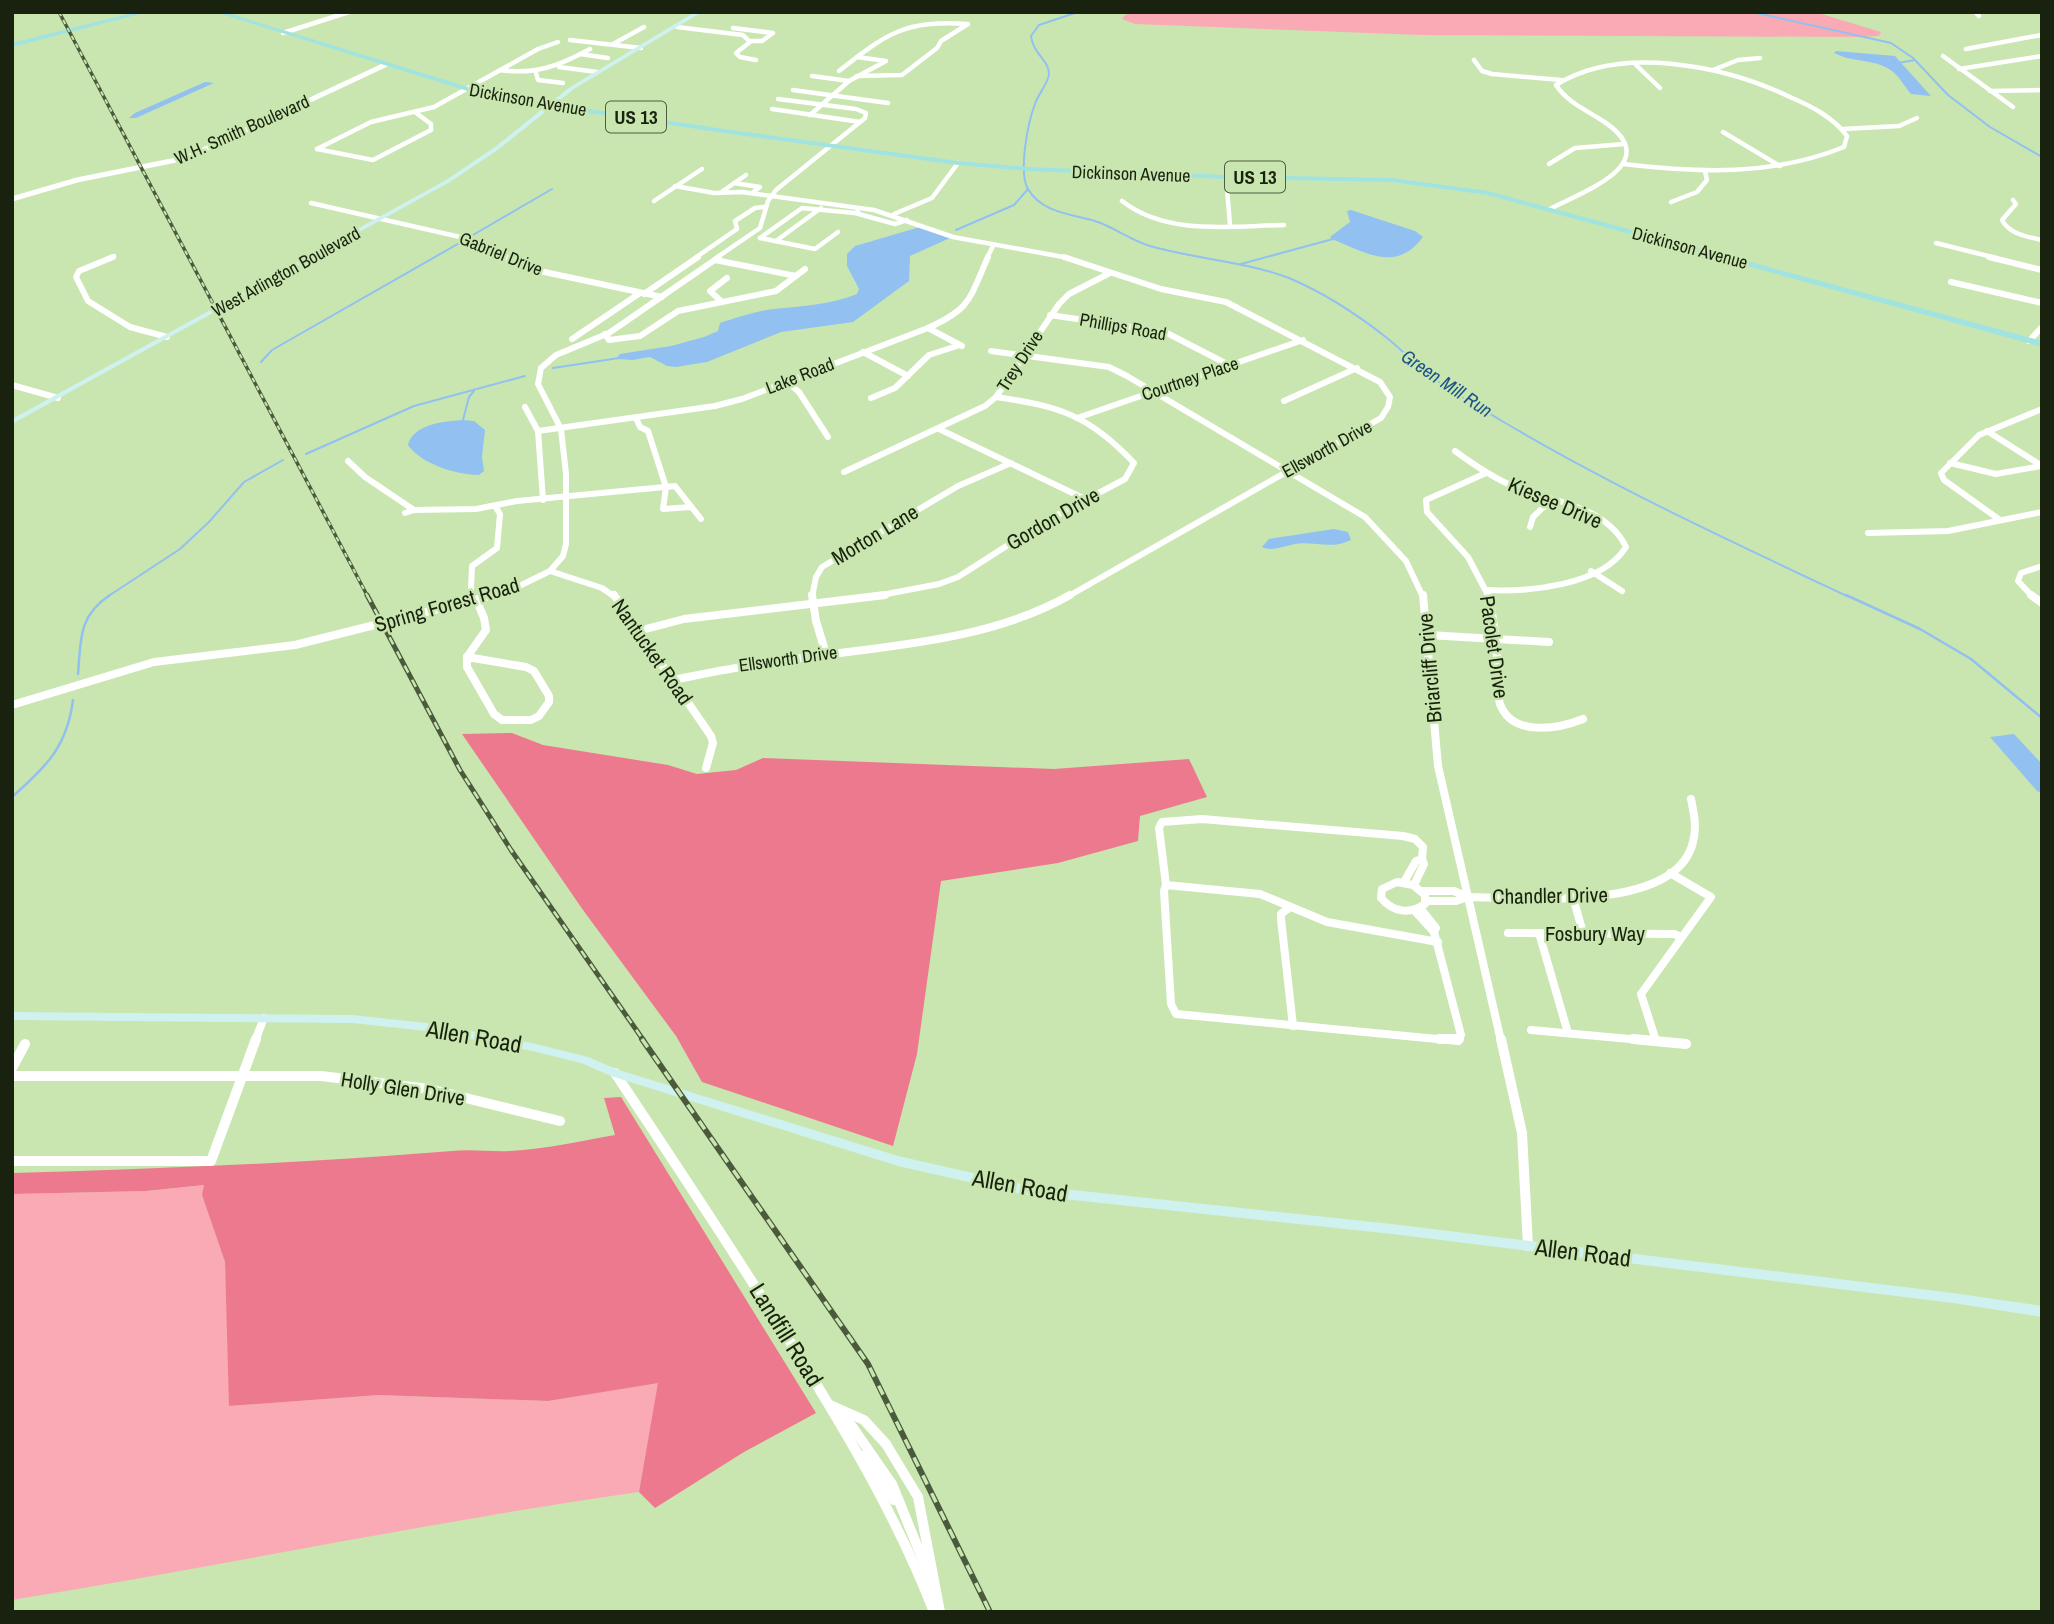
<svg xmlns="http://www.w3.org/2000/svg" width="2054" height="1624" viewBox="0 0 2054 1624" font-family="'Archivo Narrow',sans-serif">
	<rect width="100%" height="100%" fill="#c9e6b0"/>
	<g fill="#faaab5">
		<path d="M1133,12h682l66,20 -2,4 -18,1 -440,-2 -286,-11 -13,-5 3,-4z"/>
		<path d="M205,1185l-3,10 23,67 5,144 149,-11 169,6 111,-19 -20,110c-210,30 -417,74 -627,108v-406l135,-3z"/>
	</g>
	<g fill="#ec798d">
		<path d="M512,733l31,12 125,20 29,9 39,-4 27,-12 291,11 135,-10 18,38 -67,19 -2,25 -80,22 -117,18 -24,173 -24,92 -191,-64 -26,-46 -93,-126 -121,-176z"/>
		<path d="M621,1097l195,316 -72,39 -89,56 -16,-16 19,-109 -110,18 -169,-6 -150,11 -4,-144 -23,-67 2,-10 -58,6 -134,3v-21c147,-4 293,-10 440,-22 20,-2 39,1 58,0 36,-2 71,-10 105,-16l-11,-37z"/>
	</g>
	<g fill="#92c0f1">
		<path d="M1836,51l59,5 36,40 -20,-2c-7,-8 -12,-19 -22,-25 -16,-10 -38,-7 -55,-16z"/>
		<path d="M205,82l9,1 -78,35h-7l6,-5z"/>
		<path d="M1351,210l64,21 8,6c-27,36 -56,16 -91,2l-2,-2 20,-15 -3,-11z"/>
		<path d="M920,227l30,11 -40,18 -1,25 -56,41 -72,10 -74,30 -31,5 -9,-1 -17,-9 -17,3 -17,-1 4,-5 51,-8 33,-9 14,-6 2,-8c16,-5 36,-12 54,-14 28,-3 56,-4 83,-15l2,-5 -12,-23v-12l8,-8z"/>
		<path d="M463,420l11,1 11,9 -3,27 2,14 -5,4c-22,0 -58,-11 -71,-30 5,-21 37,-24 55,-25z"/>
		<path d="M1334,529l14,3 3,8c-18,10 -38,1 -56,4 -12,2 -22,8 -33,3l7,-8z"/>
		<path d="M2014,734l28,30v27l-4,1 -48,-55z"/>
	</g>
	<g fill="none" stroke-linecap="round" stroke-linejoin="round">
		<g stroke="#92c0f1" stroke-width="2">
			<path d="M1078,12l-39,13 -8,11c2,18 18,24 18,38 -1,10 -11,20 -14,30 -7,18 -17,68 -7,85 14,24 43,25 67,32 19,6 35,19 55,25 45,13 94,15 139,32 33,14 69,37 98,60 14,11 27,25 41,36 22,18 50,32 74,47 111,66 230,121 347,176"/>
			<path d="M1752,12l139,31 22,15 35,37 42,32 52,30"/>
			<path d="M1898,63l17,-3"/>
			<path d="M956,230l58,-25 14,-16"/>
			<path d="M473,235l79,-46"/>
			<path d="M1241,264l92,-25"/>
			<path d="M261,362l11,-12 198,-113"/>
			<path d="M553,368l66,-10"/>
			<path d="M463,420l6,-23 5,-6"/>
			<path d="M306,454l108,-48 111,-30"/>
			<path d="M107,597l73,-48 29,-27 35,-40 39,-22"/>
		</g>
		<g stroke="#92c0f1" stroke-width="2.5">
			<path d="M1846,595l74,34 51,30 71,59"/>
			<path d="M78,674c3,-34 0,-58 32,-79"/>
			<path d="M12,797c34,-30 55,-50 61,-97"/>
		</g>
		<g stroke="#fff" stroke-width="4.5">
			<path d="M1975,12l4,4"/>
			<path d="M677,27l66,8 7,7 -14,11 4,4 16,3"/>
			<path d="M733,28l40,5 -11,8h-13"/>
			<path d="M283,33l66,-21"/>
			<path d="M570,40l71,8"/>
			<path d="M613,44l31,-17"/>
			<path d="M1966,49l75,-14 1,3"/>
			<path d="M580,54l28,4"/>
			<path d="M1943,56l70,51"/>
			<path d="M1474,60l8,11 10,3 69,6"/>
			<path d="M1636,65l24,23"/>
			<path d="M559,67l38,5"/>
			<path d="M1959,69l83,-13"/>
			<path d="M500,70c35,5 59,-4 90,-21"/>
			<path d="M1713,70l25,-10 22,-2"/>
			<path d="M839,71c48,-38 66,-51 129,-47l-27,17 -4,7 -35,27 -45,1"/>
			<path d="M536,73l2,7 25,3"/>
			<path d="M812,76l37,5"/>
			<path d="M793,90l95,13"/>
			<path d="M1990,91l52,-1"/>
			<path d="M772,109l88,13"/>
			<path d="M810,115l39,-34 37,-20 -29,-4"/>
			<path d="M1843,129l56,-3 18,-8"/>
			<path d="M1723,132l57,34"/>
			<path d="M317,149l54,-27 63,-15 104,-58 20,-7"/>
			<path d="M317,149l56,11 58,-30v-6l-16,-12"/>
			<path d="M1549,164l26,-16 49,-4"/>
			<path d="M1226,177l4,48"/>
			<path d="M734,183l26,4 -8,6"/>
			<path d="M675,186l39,7 28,-1 132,18 79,27 116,21"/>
			<path d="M720,193l26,-18"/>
			<path d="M2013,200l3,4 -14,16c7,14 26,17 40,20"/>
			<path d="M654,201l48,-32"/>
			<path d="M1122,201c45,35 109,25 162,24"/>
			<path d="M1671,202l26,-10 10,-12 -2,-9"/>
			<path d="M311,203l158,36 41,19"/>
			<path d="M1550,209c34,-18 117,-46 53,-88 -17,-11 -36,-19 -47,-36 65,-41 169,-19 234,12 21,9 43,20 57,39l-3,11c-72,29 -144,26 -220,17"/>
			<path d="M858,212l-3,1 40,11 12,-4"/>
			<path d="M894,214l38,-16 26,-35"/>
			<path d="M760,238l42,-30 53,5"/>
			<path d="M760,238l55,11 23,-17"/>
			<path d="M776,241l45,-33"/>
			<path d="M1936,243l60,15"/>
			<path d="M109,258l5,-2"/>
			<path d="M695,258l42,-29 -2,-8 20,-13 9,-1"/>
			<path d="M716,258l44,-30 8,-27 8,-11 89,-72 1,-5 -10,-4 -78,-10"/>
			<path d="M987,258l6,-12"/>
		</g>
		<g stroke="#fff" stroke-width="6">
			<path d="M113,257l-34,14 -3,6 12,24 42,26 37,10"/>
			<path d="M506,257l29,13 127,27"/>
			<path d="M1064,257l97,32 65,13 154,80 10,15 -2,10 -7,11 -314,179"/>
			<path d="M1989,257l53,13"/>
			<path d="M715,260l81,16"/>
			<path d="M1951,282l91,21"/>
			<path d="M644,294l54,-37"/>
			<path d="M722,302l-12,-11 17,-13"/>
			<path d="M1050,315l115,17 66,34"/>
			<path d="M928,328l34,18"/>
			<path d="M605,334l4,6 31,-4 38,-25 98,-20 29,-22"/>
			<path d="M572,339l68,-46"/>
			<path d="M2029,341l13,-14"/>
			<path d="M991,351l118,16 18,9 238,141 41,44 17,36"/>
			<path d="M863,352l45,24"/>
			<path d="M787,382l12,10 29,45"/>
			<path d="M12,385l46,13"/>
			<path d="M871,398l24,-10 34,-33 31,-10"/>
			<path d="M1284,401l73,-33"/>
			<path d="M525,407l13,24 5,69"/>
			<path d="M636,418l4,9 8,4 18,56 -3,22 28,-2"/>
			<path d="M1077,418l226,-78"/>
			<path d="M939,429l146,70"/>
			<path d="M538,431l177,-25 27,-7 186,-71c44,-20 41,-29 60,-71"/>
			<path d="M1987,431l55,35"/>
			<path d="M1455,451c19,14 38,27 60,36 39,15 91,19 111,60 -24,39 -98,45 -139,43"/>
			<path d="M348,461l17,16 49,33"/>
			<path d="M1950,463l46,11 45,-8"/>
			<path d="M844,472l141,-66 11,-9 63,-93 10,-10 41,-21"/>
			<path d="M1486,473l-60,27 1,12 41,45 21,40"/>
			<path d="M405,513l9,-3 62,-1 41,-8 158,-15 26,33"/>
			<path d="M2000,520l-56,-40 -3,-7 38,-38 63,-26"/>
			<path d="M1530,527l3,-10 17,-16"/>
			<path d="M1868,533l80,-2 94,-19"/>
			<path d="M550,571l52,17 13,9"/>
			<path d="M1591,571l31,20"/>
			<path d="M471,589l1,-23 25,-18 3,-34 -5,-8"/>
			<path d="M488,597l21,-6 41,-20 13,-15 3,-12v-70l-5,-45 -23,-45 3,-16 15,-13 53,-22 110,-76"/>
			<path d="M812,597l4,-20 6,-10 136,-81 53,-23"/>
			<path d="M871,597l68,-13 19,-7 86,-55 81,-43 9,-16c-45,-48 -75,-57 -138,-66"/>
			<path d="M2033,597l-15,-16 3,-8 21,-7"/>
		</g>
		<g stroke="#fff" stroke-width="8">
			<path d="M614,595l97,141 2,7 -7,25"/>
			<path d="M812,595l4,26 10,33"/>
			<path d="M1423,595l15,171 63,275"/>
			<path d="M1488,595c7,25 8,51 10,76 0,10 -1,23 2,33 12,33 58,25 83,15"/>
			<path d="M2031,595l11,8"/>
			<path d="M638,631l46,-12 201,-24"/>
			<path d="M1428,635l121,7"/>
			<path d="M467,657l59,10 8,4 15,25v6l-10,14 -8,4h-29l-8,-6 -27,-47z"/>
			<path d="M467,657l19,-27 -2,-12 -8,-19"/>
			<path d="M673,680c47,-10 95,-18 143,-24 85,-11 178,-18 254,-61"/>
			<path d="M12,705l142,-43 141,-17 199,-50"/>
			<path d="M1422,859l1,-12 -8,-8 -12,-3 -201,-17 -40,3 -3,6 7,57 94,9 67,28 111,20"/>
			<path d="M1397,882l16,3 12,10v9c-16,11 -32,8 -44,-6l1,-9z"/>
			<path d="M1404,882l12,-21 6,-2 2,5 -10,21"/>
			<path d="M1166,885l-2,6 7,113 5,10 282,27"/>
			<path d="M1423,891h31l13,6"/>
			<path d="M1573,897l10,36"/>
			<path d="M1426,901h30l11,-4c55,0 209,17 226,-55 4,-15 1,-28 -2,-43"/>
			<path d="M1290,907l-9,7v5l12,107"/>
			<path d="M1420,908l16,20 -2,4 27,103 -3,6"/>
			<path d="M1414,910l20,22"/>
			<path d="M1508,933l166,1 7,3"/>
			<path d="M1539,933l29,100"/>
			<path d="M1531,1030l121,11"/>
			<path d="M255,1041l9,-23"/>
			<path d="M1656,1041l-15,-47 70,-97 -41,-24"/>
		</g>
		<g stroke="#fff" stroke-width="10">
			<path d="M1439,1039h20"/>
			<path d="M1501,1039l21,94 6,113"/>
			<path d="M1633,1039l53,5"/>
			<path d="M12,1068l13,-24"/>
			<path d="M615,1073c60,90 120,180 177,272 54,86 105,172 142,267"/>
			<path d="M12,1076h309l108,13 131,32"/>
			<path d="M12,1161h199l45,-122"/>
			<path d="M830,1405l34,15 22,24 32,53 22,115"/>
			<path d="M842,1412l50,72 41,101"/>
			<path d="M865,1455l29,45"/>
		</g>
		<path stroke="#fff" stroke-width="5" d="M12,199l65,-19 109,-22 199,-93"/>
		<g fill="#cff1ef" fill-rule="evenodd">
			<path d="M695,12h7l-128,77 -75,60 -49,33 -438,242v-5l434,-239 49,-33 75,-60z"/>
			<path d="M12,1012l341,3 82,9 97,19 56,14 31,13 279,86 128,29 366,39 561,69 89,13v11l-89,-14 -561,-69 -366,-39 -128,-29 -287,-90 -30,-13 -49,-12 -97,-19 -82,-9 -341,-3z"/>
		</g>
		<g fill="#a0e3e0" fill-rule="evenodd">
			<path d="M136,12h12l-136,35v-4z"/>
			<path d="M215,12h10l269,83 244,36 220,30 69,6 199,8 166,3 96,13 554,150v6l-554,-152 -96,-13 -166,-3 -199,-8 -69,-6 -220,-30 -245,-36z"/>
		</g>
		<defs>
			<path id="rail-far2" d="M59,12l309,585"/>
			<path id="rail-far1" d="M367,595l93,175 51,80 133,191"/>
			<path id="rail" d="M642,1039l226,325 122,248"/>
		</defs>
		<use href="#rail-far2" stroke="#4b5a3c" stroke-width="3.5"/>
		<use href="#rail-far1" stroke="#4b5a3c" stroke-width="5"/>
		<use href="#rail" stroke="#4b5a3c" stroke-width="6"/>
		<use href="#rail-far2" stroke="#c9e6b0" stroke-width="2" stroke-dasharray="4.5" stroke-linecap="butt"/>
		<use href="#rail-far1" stroke="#c9e6b0" stroke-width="2.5" stroke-dasharray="8" stroke-linecap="butt"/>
		<use href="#rail" stroke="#c9e6b0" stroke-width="3.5" stroke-dasharray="10" stroke-linecap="butt"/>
	</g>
	<g text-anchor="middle" stroke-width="5" stroke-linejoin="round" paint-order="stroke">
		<g font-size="18" fill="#18220e" stroke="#c9e6b0">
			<text transform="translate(528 100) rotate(10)" y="6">Dickinson Avenue</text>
			<text transform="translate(242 130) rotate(-24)" y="6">W.H. Smith Boulevard</text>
			<text transform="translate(1131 174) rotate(2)" y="6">Dickinson Avenue</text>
			<text transform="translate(1690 248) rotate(15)" y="6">Dickinson Avenue</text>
			<text transform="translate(501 254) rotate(22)" y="6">Gabriel Drive</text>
			<text transform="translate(286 272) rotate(-29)" y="6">West Arlington Boulevard</text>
			<text transform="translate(1123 327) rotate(10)" y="6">Phillips Road</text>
			<text transform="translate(1020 361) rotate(-57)" y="6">Trey Drive</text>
			<text transform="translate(800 376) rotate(-21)" y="6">Lake Road</text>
			<text transform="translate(1190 379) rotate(-19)" y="6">Courtney Place</text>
			<text transform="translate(1327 449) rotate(-29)" y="6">Ellsworth Drive</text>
			<text transform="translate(788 659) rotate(-8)" y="6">Ellsworth Drive</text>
		</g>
		<g fill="#c9e6b0" stroke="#4d5d3f" stroke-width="2">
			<rect x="606" y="101.5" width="60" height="31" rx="5"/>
			<rect x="1225" y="161.5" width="60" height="31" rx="5"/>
		</g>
		<g font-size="19" font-weight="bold" fill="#18220e">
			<text x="636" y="124">US 13</text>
			<text x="1255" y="184">US 13</text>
		</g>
		<g font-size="19" font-style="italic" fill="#1b5387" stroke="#c9e6b0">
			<text transform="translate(1447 383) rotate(34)" y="7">Green Mill Run</text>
		</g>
		<g font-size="21" fill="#18220e" stroke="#c9e6b0">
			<text transform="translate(1555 503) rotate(23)" y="7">Kiesee Drive</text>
			<text transform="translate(1053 519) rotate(-30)" y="7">Gordon Drive</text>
			<text transform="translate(875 535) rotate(-31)" y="7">Morton Lane</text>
			<text transform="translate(447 605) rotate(-16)" y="7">Spring Forest Road</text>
			<text transform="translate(1494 647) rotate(82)" y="7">Pacolet Drive</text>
			<text transform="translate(652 652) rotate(55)" y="7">Nantucket Road</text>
			<text transform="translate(1430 668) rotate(-95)" y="7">Briarcliff Drive</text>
			<text transform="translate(1550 896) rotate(-1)" y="7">Chandler Drive</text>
			<text x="1595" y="941">Fosbury Way</text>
			<text transform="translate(403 1089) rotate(9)" y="7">Holly Glen Drive</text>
		</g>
		<g font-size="24" fill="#18220e" stroke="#c9e6b0">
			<text transform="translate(474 1037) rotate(10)" y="8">Allen Road</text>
			<text transform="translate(1020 1186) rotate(10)" y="8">Allen Road</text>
			<text transform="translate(1583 1253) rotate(7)" y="8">Allen Road</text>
			<text transform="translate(786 1335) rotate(58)" y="8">Landfill Road</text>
		</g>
	</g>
	<rect width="2054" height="1624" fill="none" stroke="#18220e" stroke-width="28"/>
</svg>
